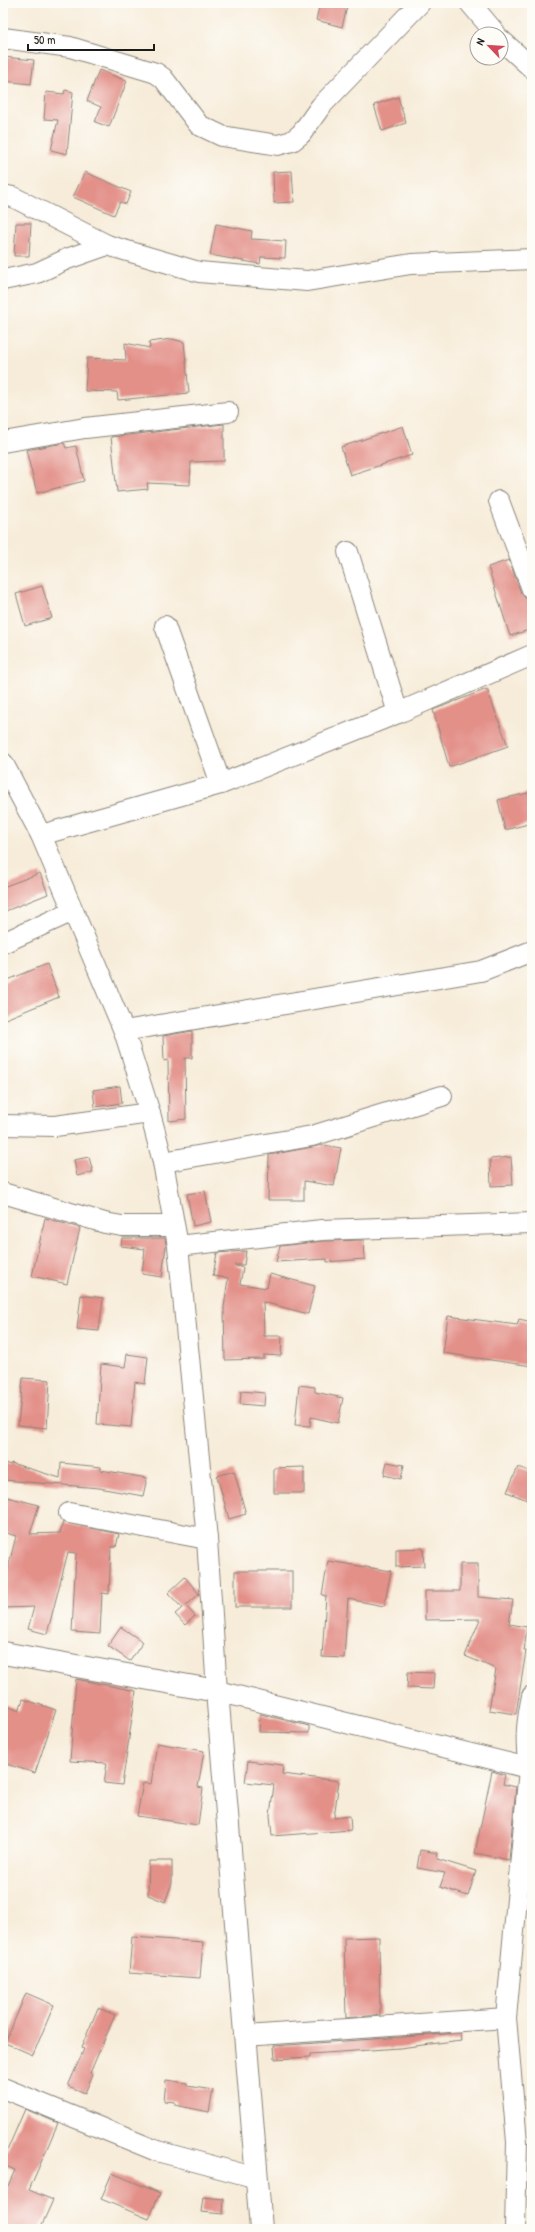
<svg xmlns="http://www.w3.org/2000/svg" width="535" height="2232" viewBox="0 0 535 2232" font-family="'Patrick Hand',sans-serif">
	<rect width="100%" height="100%" fill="#fdfcf7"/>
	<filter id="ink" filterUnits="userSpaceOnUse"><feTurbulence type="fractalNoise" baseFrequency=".025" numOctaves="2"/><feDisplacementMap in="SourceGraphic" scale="8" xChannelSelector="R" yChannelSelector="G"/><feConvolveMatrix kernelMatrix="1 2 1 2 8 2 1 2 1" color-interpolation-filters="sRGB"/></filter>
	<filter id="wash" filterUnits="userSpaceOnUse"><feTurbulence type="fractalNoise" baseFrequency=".012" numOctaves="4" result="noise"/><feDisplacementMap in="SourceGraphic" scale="16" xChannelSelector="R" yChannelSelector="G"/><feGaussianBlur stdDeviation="0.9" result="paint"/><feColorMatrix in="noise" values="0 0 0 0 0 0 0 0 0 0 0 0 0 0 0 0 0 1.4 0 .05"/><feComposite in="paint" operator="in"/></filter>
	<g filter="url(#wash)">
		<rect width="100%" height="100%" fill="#f7ecd9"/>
		<g id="blocks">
			<g fill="#e39089">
				<path d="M320,3h28l-6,24 -26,-7z"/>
				<path d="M3,57l31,3 -3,24 -28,-3z"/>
				<path d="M99,70l28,11 -18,46 -14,-5 6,-15 -14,-6z"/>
				<path d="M65,90l8,2 -6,62 -16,-4 7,-30 -14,-1 2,-27 18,2z"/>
				<path d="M398,97l8,26 -24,8 -8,-26z"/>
				<path d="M292,171l2,31 -20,1 -1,-31z"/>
				<path d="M85,172l46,20 -5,12 -6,-2 -6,13 -41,-18z"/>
				<path d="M16,223h15l-2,33h-15z"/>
				<path d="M216,224l36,7 -1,8 35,2 -1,17 -24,-1 -1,7 -50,-9z"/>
				<path d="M172,339l12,3 5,51 -71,7 -1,-8 -32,-1 2,-33 39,2 -1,-17 25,5 -1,-6z"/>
				<path d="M224,424v37l-33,1 -1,23 -43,-2 1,6 -31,3 -6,-55z"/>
				<path d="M403,426l9,29 -62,20 -9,-28z"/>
				<path d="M64,443l2,5 10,-2 8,35 -47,12 -11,-43z"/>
				<path d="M509,560l12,33 4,5 7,2v29l-22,7 -22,-69z"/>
				<path d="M42,586l10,32 -27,8 -9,-32z"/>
				<path d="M487,689l21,57 -59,21 -16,-57z"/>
				<path d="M532,792v31l-27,7 -7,-30z"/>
				<path d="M40,873l8,21 -45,18v-25z"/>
				<path d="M47,964l12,33 -56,23v-38z"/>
				<path d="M192,1031v27h-7l1,61 -17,2 -1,-61 -4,1 -1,-25z"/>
				<path d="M120,1086l2,17 -27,4 -2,-17z"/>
				<path d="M323,1145l18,3 -7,38 -30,-5v19h-36l1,-45z"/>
				<path d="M89,1157l4,15 -16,4 -3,-16z"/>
				<path d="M511,1157l2,28 -22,1 -1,-27z"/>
				<path d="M205,1191l6,31 -18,4 -6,-32z"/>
				<path d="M45,1218l35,10 -13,56 -35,-8z"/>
				<path d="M122,1238h43l1,7 -4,32 -20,-3 3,-25 -24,-3z"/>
				<path d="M364,1240l1,19 -38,3v-3l-51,3 4,-16 43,-5z"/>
				<path d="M246,1251l-2,14h-10l9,3 -3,16 27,4 3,-14 45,12 -7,28 -45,-12 1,34h18l-1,20 -17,-1v4l-39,1 -1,-52 4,-30 -15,-2 4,-23z"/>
				<path d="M81,1295l22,3 -4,33 -22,-2z"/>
				<path d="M448,1316l69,9 2,-6 13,3v44l-89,-13z"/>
				<path d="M127,1354l21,3 -3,27 -10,-2 -4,45 -34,-3 4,-60 24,3z"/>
				<path d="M23,1378l27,2 -3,48 -29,-3z"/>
				<path d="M299,1385l16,2v5l28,6 -5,25 -27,-6 -1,9 -15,-1z"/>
				<path d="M241,1391l24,2 -1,13 -24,-2z"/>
				<path d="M3,1462l8,3v-2l49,15 1,-15 40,4v3l46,8 -4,18 -44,-8 -96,-8z"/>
				<path d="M387,1462l17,3 -3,14 -17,-4z"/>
				<path d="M304,1467v26h-30v-25z"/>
				<path d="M518,1467l14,5v30l-25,-10z"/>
				<path d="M234,1471l12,43 -17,5 -12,-43z"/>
				<path d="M3,1496l36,9 -9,29 30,-1 3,-11 56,12 -3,13h-5l-2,47 -7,-1 -2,41 -28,-2 4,-79 -8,-1 -21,82 -19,-5 6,-22 -31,1v-20l13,-52 -13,-4z"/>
				<path d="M423,1548l1,18 -28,1v-18z"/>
				<path d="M328,1561l63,10 -7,35 -36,-7 -4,59 -22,-1 4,-61 -4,-1z"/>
				<path d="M460,1564h18v33l35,3 -4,24 18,3 -3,24h2l-10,63 -27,-4 7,-41 -31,-13 15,-37 -55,1v-29h35z"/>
				<rect x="235" y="1571" width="57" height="36"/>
				<path d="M185,1577l14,17 -13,12 9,10 -10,9 -10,-11 7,-6 -14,-15z"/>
				<path d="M121,1627l22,15 -13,19 -22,-15z"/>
				<path d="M408,1672l26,1 -1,16 -26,-1z"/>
				<path d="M76,1679l60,12 -14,94 -18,-2 3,-20 -37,-2z"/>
				<path d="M23,1699l33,11 -21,63 -32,-10v-59l16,7z"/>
				<path d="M260,1714l49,12v7l-50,-1z"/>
				<path d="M157,1743l47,8 -6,36 5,1 -5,37 -61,-9 6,-33 8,1z"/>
				<path d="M248,1761l35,4 -1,9 57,7 -5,37 16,-2 1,14 -79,6 -2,-21 4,-30 -29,-3z"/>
				<path d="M492,1771l13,4 -2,9 13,3 -7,73 -34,-7z"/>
				<path d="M420,1850l18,3 -1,6 39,12 -8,25 -28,-9 5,-14 -28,-5z"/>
				<path d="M149,1861h23v22l-7,19 -17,-7z"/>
				<path d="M132,1937l71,5 -3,36 -71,-5z"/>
				<path d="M379,1937l1,78 -34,3 -2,-80z"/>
				<path d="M26,1993l28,12 -21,50 -28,-12z"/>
				<path d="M98,2008l17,7 -25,58 3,1 -8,19 -17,-7 16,-37 -3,-1z"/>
				<path d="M460,2033l1,7 -61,8 -90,6v3l-35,2 -1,-13z"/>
				<path d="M166,2080l21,3v3l26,4 -4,22 -34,-7v-3l-11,-1z"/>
				<path d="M25,2109l33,14 -29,67 24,10 -13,29h-31l-6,-3v-29l12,-27 -12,-5v-5z"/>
				<path d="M112,2173l48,20 -11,26 -48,-20z"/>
				<path d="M203,2197l21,2 -1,15 -22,-2z"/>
			</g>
		</g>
	</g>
	<g filter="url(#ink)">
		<use href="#blocks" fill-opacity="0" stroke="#8a847a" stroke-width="1"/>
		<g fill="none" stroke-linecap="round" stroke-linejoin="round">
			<defs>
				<g id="minor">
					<path d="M470,3l26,31"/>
					<path d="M3,38l67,9 86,26 7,5 36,47 23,11 56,9 14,-4 9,-7 20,-28 99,-103"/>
					<path d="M501,40l31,28"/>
					<path d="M3,195l10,2 94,48 92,27 108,9 104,-17 121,-5"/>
					<path d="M3,280l34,-7 30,-14 40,-14"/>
					<path d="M3,442l82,-14 143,-16"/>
					<path d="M499,501l33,88"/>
					<path d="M348,552l50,161"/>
					<path d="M165,626l56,158"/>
					<path d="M3,763l38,72 83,196 26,82 13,49 15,84 29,293 10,152 315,78"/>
					<path d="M41,835l180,-51 177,-71 134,-58"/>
					<path d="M3,943l70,-32"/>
					<path d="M124,1031l357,-60 51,-20"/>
					<path d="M3,1125l52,1 95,-13"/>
					<path d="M163,1162l149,-26 130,-40"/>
					<path d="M3,1193l102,30 17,3h52"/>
					<path d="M178,1246l144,-16 210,-7"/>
					<path d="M69,1513l138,26"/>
					<path d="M246,2036l260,-18"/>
					<path d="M3,2088l154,63 100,27"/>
					<path d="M515,2229l2,-87 -11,-124 23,-249c-4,-29 -3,-44 3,-73"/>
				</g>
				<path id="secondary" d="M3,1653l214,38 44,538"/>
			</defs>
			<use href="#minor" stroke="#8a847a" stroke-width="22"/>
			<use href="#secondary" stroke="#8a847a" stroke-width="24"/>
			<use href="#minor" stroke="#fff" stroke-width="20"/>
			<use href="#secondary" stroke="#fff" stroke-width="22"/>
		</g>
	</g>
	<rect width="535" height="2232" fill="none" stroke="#fdfcf7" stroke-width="16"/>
	<g transform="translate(489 46) rotate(295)"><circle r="19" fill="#fdfcf7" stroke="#a3a29f"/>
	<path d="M0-3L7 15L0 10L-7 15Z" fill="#d1495b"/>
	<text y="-6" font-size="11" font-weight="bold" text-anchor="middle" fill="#1c1c1c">N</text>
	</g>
	<path d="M28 44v6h126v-6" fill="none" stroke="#1c1c1c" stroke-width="2"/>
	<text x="34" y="44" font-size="12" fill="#1c1c1c" stroke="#fdfcf7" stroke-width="3" paint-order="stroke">50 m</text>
</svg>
